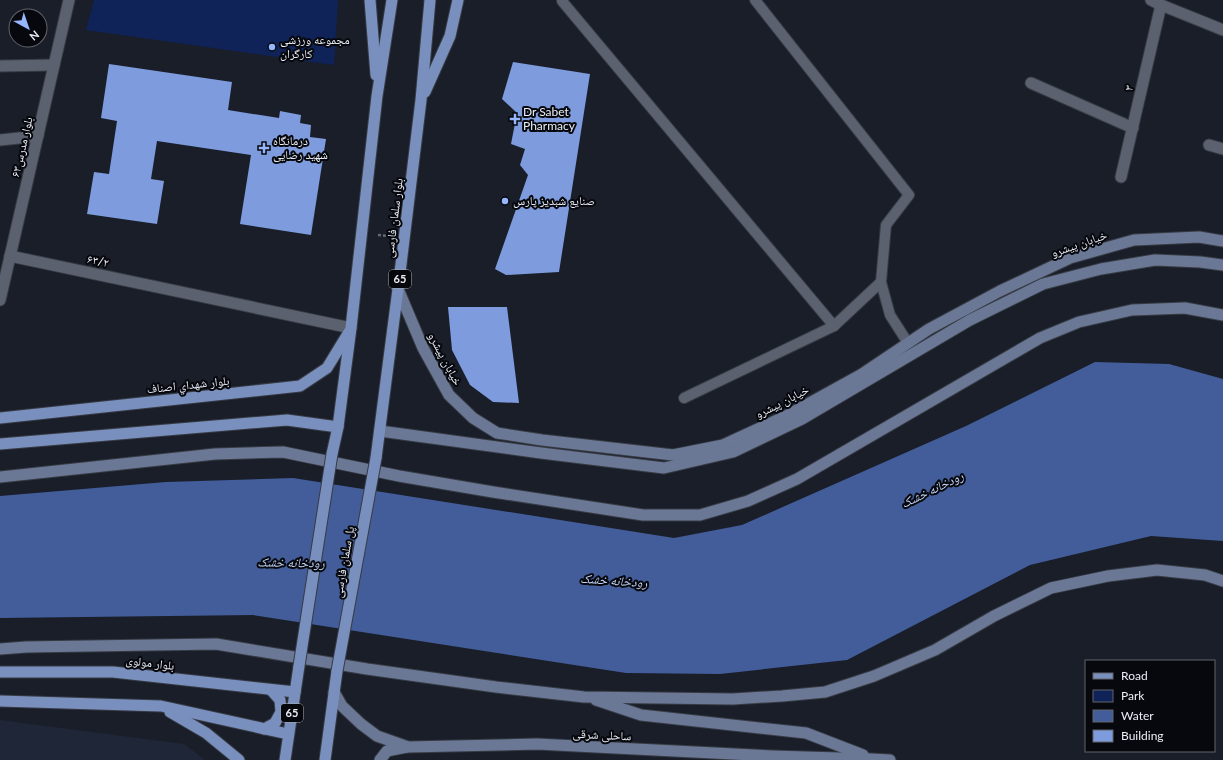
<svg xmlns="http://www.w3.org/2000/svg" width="1223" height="760" viewBox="0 0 1223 760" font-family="Lato,'Noto Naskh Arabic',sans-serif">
	<rect width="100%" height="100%" fill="#191e29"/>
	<path fill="#1f2637" d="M0,720l184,24 21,16h-205z"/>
	<path fill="#0f2359" d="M94,0h244l-4,65 -248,-35z"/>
	<path fill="#435d9a" d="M1095,362l74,2 54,15v162l-72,-5 -121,29 -183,95 -127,14 -94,-1 -373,-58 -253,3v-122l166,-14 127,-4 381,60 68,-13 224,-99z"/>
	<g fill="#7d9bdd">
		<path d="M513,62l77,12 -31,198 -53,3 -11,-6 33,-94 -8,-10 5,-16 -14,-5 6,-31 -15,-14z"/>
		<path d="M109,64l123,18 -4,28 51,8 1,-7 21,4 -1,8 11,2 -1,12 16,2 -15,96 -71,-11 11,-69 -94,-14 -6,38 13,2 -7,43 -70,-10 7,-42 15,2 8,-53 -16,-3z"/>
		<path d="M448,307h59l12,96 -26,-1 -23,-17 -18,-35z"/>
	</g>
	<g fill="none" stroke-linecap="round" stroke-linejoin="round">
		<defs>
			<g id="service">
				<path d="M562,1l272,325"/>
				<path d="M881,282l9,33 18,28"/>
				<path d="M684,398l150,-72 47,-44 5,-57 23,-30 -154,-195"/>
			</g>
			<g id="minor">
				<path d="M0,66l54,-1"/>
				<path d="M1031,83l102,45"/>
				<path d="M0,140l38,-4"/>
				<path d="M1209,145l14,4"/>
				<path d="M1121,177l40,-172"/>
				<path d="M10,256l341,72"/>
				<path d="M0,300l69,-300"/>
			</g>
			<path id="tertiary" d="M1151,0l10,5 62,25"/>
			<g id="secondary">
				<path d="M398,289l25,59 26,47 24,23 24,15 45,7 131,15 50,-10 63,-29 76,-42 67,-45 71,-38 70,-33 64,-18 65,-3 24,4"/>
				<path d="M380,431l161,22 123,15 69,-16 69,-33 168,-99 73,-36 58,-15 54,-9 45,2 23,3"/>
				<path d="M0,477l215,-23 68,-2 116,24 94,16 150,23h57l48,-14 49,-22 243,-141 39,-16 53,-12 53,-2 38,7"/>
				<path d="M0,649l26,-2 190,-3 151,25 129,18 88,10 149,2 49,-3 43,-4 49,-16 61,-26 59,-34 57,-28 57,-12 49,-6 48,5 18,6"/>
				<path d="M334,692l8,14 19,18 16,12 31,11 129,-3 235,12 99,3 19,1"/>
				<path d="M596,700l45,15 165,18 57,22"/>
				<path d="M380,760l7,-9 20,-4"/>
			</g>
			<g id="primary">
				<path d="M370,0l6,75"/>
				<path d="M425,92l25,-56 8,-36"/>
				<path d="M0,418l300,-32 27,-18 22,-36"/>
				<path d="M0,444l287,-24 51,7"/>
				<path d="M332,454l6,-27 13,-99 26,-232 15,-96"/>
				<path d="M376,458l22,-169 23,-189 9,-100"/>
				<path d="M0,672h113l182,20"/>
				<path d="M0,701l161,5 127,28"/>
				<path d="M170,712l36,21 33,27"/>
				<path d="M264,729l11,-6 6,-11 -1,-12 -8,-9"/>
				<path d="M285,760l14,-94"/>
				<path d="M325,760l12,-89"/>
			</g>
		</defs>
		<use href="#service" stroke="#373b44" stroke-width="12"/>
		<use href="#minor" stroke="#373b44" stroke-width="13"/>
		<use href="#tertiary" stroke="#373b44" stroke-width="13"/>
		<use href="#secondary" stroke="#373b44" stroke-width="13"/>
		<use href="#primary" stroke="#373b44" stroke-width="13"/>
		<path stroke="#656973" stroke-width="2.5" stroke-dasharray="3 2" stroke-linecap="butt" d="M378,235l10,1"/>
		<use href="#service" stroke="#5b616f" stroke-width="10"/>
		<use href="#minor" stroke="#5b616f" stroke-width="11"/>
		<use href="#tertiary" stroke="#5b616f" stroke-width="11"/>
		<use href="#secondary" stroke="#6a7896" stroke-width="11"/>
		<use href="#primary" stroke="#798fbe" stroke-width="11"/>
		<defs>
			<g id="primary-bridge">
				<path d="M299,666l33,-212"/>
				<path d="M337,671l39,-213"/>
			</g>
		</defs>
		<use href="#primary-bridge" stroke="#373b44" stroke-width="13" stroke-linecap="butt"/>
		<use href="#primary-bridge" stroke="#798fbe" stroke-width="11"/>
	</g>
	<g fill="#96b6fd" stroke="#06080d" stroke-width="1.5">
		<circle cx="272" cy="47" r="4"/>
		<path d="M513 113h4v4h4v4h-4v4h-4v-4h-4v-4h4z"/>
		<path d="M262 142h4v4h4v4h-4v4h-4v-4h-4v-4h4z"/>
		<circle cx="505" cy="201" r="4"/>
	</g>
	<g text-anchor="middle" stroke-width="4" stroke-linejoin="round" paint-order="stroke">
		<g fill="#06080d" stroke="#a6aab1" stroke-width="1">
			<rect x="389" y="270" width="22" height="18" rx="3"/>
			<rect x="281" y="704" width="22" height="18" rx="3"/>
		</g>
		<g font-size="11" font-weight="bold" fill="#ebeff7">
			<text x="400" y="283">65</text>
			<text x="292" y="717">65</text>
		</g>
		<g font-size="12" fill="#ebeff7" stroke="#06080d" text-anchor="start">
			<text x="280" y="44">مجموعه ورزشی<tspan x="280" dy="14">کارگران</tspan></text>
			<text x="523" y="116">Dr Sabet<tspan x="523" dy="14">Pharmacy</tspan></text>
			<text x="273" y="145">درمانگاه<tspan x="273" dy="14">شهید رضایی</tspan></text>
			<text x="513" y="205">صنایع شبدیز پارس</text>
		</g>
		<g font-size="12" fill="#ebeff7" stroke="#06080d">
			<text transform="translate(1129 88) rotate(-77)" y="4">۳</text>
			<text transform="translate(22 147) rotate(-77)" y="4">بلوار مدرس۶۳</text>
			<text transform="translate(394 218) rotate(-83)" y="4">بلوار سلمان فارسی</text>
			<text transform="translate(1079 244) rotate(-19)" y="4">خیابان پیشرو</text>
			<text transform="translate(98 261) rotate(12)" y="4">۶۳/۲</text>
			<text transform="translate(445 359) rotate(62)" y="4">خیابان پیشرو</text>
			<text transform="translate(188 385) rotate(-6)" y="4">بلوار شهداي اصناف</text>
			<text transform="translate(782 402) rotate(-27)" y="4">خیابان پیشرو</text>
			<text transform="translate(344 562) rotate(-80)" y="4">پل سلمان فارسی</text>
			<text transform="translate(150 663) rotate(7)" y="4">بلوار مولوی</text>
			<text transform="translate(602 735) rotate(3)" y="4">ساحلی شرقی</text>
		</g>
		<g font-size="13" font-style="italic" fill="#c4d5f9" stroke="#06080d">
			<text transform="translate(932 489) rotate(-26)" y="5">رودخانه خشک</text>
			<text transform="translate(291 562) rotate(1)" y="5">رودخانه خشک</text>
			<text transform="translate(614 580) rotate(4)" y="5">رودخانه خشک</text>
		</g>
	</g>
	<rect x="1085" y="660" width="130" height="92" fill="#06080d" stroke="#62646b"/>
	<rect x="1093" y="673" width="20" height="6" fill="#798fbe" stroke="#62646b"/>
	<text x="1121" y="680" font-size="12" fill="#ebeff7">Road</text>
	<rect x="1093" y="690" width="20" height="12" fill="#0f2359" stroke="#62646b"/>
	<text x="1121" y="700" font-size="12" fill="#ebeff7">Park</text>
	<rect x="1093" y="710" width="20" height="12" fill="#435d9a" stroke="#62646b"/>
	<text x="1121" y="720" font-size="12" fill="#ebeff7">Water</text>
	<rect x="1093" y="730" width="20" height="12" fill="#7d9bdd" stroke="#62646b"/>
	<text x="1121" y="740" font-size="12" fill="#ebeff7">Building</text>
	<g transform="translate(28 28) rotate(140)"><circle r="19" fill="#06080d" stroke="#62646b"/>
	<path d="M0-3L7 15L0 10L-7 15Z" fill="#96b6fd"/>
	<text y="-6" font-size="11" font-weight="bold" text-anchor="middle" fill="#ebeff7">N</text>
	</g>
</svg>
